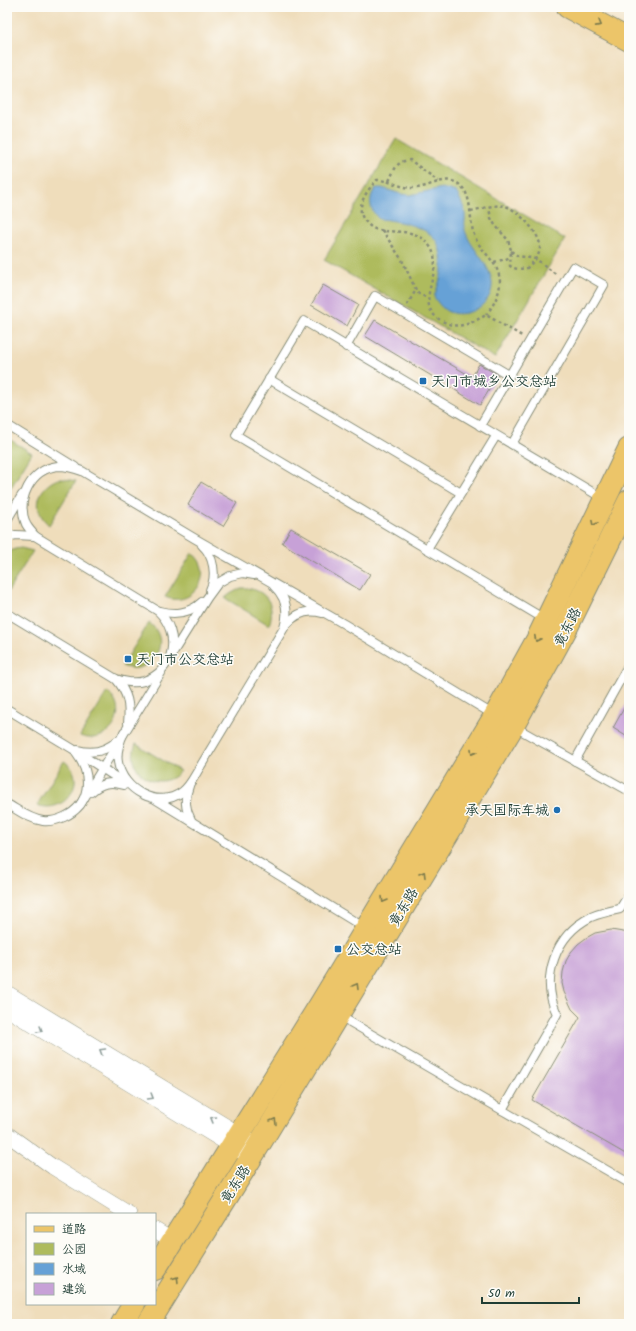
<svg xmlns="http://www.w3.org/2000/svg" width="636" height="1331" viewBox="0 0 636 1331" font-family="Kalam,'LXGW WenKai TC',sans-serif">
	<rect width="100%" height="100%" fill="#fdfcf7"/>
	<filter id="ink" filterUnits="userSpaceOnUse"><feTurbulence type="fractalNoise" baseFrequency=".025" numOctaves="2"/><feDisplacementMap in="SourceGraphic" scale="8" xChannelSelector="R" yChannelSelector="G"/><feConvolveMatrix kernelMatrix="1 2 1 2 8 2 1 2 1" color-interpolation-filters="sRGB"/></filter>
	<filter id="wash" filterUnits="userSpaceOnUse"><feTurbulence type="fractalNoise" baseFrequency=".012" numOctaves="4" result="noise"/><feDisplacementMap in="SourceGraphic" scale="16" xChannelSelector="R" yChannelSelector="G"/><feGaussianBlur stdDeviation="0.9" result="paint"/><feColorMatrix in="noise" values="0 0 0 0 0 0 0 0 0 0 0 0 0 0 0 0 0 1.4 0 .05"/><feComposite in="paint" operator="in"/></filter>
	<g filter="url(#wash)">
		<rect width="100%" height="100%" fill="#efddbb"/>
		<g fill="#aebb5d" stroke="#667c48">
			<path d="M396,139l169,100 -70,119 -171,-98z"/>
			<path d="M7,438l25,15 -25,41z"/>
			<path d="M58,479h6l12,2 -27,44c-18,-15 -12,-38 9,-46z"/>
			<path d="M21,548l12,3 -26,42v-40l8,-4z"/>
			<path d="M192,553c25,19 1,56 -27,44z"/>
			<path d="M241,588c23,-1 36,16 28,37l-44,-27 5,-4z"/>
			<path d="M149,623c25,18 2,55 -27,43z"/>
			<path d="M107,692c25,19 2,55 -27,44z"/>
			<path d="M136,744l44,27c-20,24 -57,1 -44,-27z"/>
			<path d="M64,761c26,17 2,55 -27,44z"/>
		</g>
		<path fill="#66a1d6" stroke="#426f85" d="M376,188h6l19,6 9,1 32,-7 14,4c4,6 8,15 9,22 1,6 -2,13 1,19 6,17 23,29 26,49 2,22 -24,37 -43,30 -7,-3 -11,-9 -15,-15 3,-9 8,-21 8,-30 0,-8 -2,-20 -6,-27 -10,-14 -41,-20 -57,-21 -9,-9 -12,-20 -3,-31z"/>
		<g id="blocks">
			<g fill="#c7a1d7">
				<path d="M323,285l35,20 -11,21 -36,-21z"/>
				<path d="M375,320l97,57 7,-13 19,11 -18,30 -115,-69z"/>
				<path d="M201,482l36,21 -14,23 -35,-21z"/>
				<path d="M291,528l79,46 -10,16 -78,-47z"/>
				<path d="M629,699v39l-16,-10z"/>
				<path d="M611,930l18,3v223l-97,-56 48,-83 -8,-8 -8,-17 -2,-9 1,-11 3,-11 5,-9 7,-8 8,-6 9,-5z"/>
			</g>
		</g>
	</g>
	<g filter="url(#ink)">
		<use href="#blocks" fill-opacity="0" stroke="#878d78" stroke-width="1"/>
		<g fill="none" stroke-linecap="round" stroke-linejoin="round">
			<defs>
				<g id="lane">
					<path d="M346,347l29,-51 134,79"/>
					<path d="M269,379l192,114"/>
					<path d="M7,425l68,42"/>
					<path d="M480,426l93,-159 31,18 -92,159"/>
					<path d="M7,520l15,-25"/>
					<path d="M7,537l9,-2 19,1"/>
					<path d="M202,545c12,11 15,31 8,45"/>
					<path d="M427,549l69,-113"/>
					<path d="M159,611c16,4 30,3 43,-9"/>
					<path d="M7,613l109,66c9,3 18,5 28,2 32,-11 37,-48 14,-70l-123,-75c-3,-4 -7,-8 -9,-12 -10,-24 4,-55 32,-58 9,0 16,2 24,5l112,67 150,86 150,91"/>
					<path d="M546,620l-310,-185 68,-114 300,178"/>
					<path d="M286,625c10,-12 22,-16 36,-12"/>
					<path d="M172,654l35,-56 11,-15 12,-7 13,-3 11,2"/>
					<path d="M116,679c12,14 14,26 12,44"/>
					<path d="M7,709l66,40 53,35"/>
					<path d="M513,726l116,65"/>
					<path d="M124,732c-4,9 -8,20 -6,30 4,28 40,48 64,30 7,-5 11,-13 15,-20l87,-144c5,-16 3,-30 -10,-42"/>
					<path d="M78,750c14,4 28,1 39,-9"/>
					<path d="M575,761l54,-97"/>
					<path d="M189,786c-5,12 -4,23 2,34"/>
					<path d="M91,792c10,-9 19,-11 33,-7"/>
					<path d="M155,799l210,129"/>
					<path d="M7,804c11,6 22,15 36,17 7,1 14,-1 21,-4 27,-12 29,-42 12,-64"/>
					<path d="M80,805l81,-132"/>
					<path d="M629,894l-9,15c-10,2 -20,4 -29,8 -36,18 -51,61 -34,97l-55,96 127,73"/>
					<path d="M338,1015l164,95"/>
				</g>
				<g id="street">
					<path d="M7,993l240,146"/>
					<path d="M7,1009l233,142"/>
					<path d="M7,1134l46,33 76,47"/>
					<path d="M155,1230l18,11"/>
				</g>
				<g id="primary">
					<path d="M568,7l61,33"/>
					<path d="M155,1269l165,-264 175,-289 42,-76 92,-191"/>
					<path d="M122,1324l12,-20"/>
					<path d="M148,1324l103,-166 262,-432 53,-97 63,-128"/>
				</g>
			</defs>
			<use href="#lane" stroke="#878d78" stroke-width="10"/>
			<use href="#street" stroke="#878d78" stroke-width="16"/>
			<use href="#primary" stroke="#878d78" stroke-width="24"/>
			<g stroke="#878d78" stroke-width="2.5" stroke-dasharray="3 3" stroke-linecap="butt">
				<path d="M389,181c6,-12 7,-20 21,-21l28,21"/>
				<path d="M471,211c9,-2 24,-7 34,-5 12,3 36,28 35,41 0,9 -7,15 -13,21 -7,1 -11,2 -17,-2l1,-16 -3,-10 -13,-15 -4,-7 -2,-10"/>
				<path d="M382,230l20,30 14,30 3,4 9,4"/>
				<path d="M511,251l7,5 18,3 21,16"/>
				<path d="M494,262l12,-3 4,-2"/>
				<path d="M407,305l9,-15"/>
				<path d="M486,315c7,-9 14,-21 14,-33 -1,-21 -18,-28 -25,-45 -7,-15 -1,-40 -15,-52 -14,-12 -32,4 -47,3 -13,0 -23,-8 -36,-8 -10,10 -24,29 -11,42 3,3 5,6 9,7 19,6 42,-4 56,19 15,25 -22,57 13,74 16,8 27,1 42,-7l36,21"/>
			</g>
			<use href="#lane" stroke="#fff" stroke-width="8"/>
			<use href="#street" stroke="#fff" stroke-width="15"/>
			<use href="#primary" stroke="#ecc569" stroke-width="22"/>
		</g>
		<defs><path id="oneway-chevron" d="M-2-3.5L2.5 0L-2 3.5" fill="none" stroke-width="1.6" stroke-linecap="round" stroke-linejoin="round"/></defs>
		<g stroke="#7b7a4c">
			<use href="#oneway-chevron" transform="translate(599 24) rotate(29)"/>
			<use href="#oneway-chevron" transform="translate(594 523) rotate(116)"/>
			<use href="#oneway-chevron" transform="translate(537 639) rotate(117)"/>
			<use href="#oneway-chevron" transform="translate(473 752) rotate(121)"/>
			<use href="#oneway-chevron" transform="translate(423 874) rotate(-59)"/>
			<use href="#oneway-chevron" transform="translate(384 900) rotate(121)"/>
			<use href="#oneway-chevron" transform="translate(356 986) rotate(-59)"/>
			<use href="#oneway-chevron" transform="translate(274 1121) rotate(-59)"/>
			<use href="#oneway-chevron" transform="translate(176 1279) rotate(-58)"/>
		</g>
		<g stroke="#8f9e9a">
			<use href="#oneway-chevron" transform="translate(40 1030) rotate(31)"/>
			<use href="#oneway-chevron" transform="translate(102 1051) rotate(-149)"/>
			<use href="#oneway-chevron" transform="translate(151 1097) rotate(31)"/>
			<use href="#oneway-chevron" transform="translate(213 1119) rotate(-149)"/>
		</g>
	</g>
	<g fill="#1f6fb2" stroke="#fdfcf7" stroke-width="1.5">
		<rect x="419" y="377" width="8" height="8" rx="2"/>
		<rect x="124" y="655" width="8" height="8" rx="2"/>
		<circle cx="557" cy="810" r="4"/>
		<rect x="334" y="945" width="8" height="8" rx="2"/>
	</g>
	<g text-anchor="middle" stroke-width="3" stroke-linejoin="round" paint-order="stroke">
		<g font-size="14" fill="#1f3d34" stroke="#fdfcf7" text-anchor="start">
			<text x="431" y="386">天门市城乡公交总站</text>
			<text x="136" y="664">天门市公交总站</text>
			<text x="549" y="815" text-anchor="end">承天国际车城</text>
			<text x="346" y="954">公交总站</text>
		</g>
		<g font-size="14" fill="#1f3d34" stroke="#fdfcf7">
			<text transform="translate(567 627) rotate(-63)" y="5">竟东路</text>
			<text transform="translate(403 907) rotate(-59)" y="5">竟东路</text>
			<text transform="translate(235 1184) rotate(-58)" y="5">竟东路</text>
		</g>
	</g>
	<rect width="636" height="1331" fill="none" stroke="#fdfcf7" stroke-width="24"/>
	<rect x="26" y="1213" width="130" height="92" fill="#fdfcf7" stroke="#a4b0a9"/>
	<rect x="34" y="1226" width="20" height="6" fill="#ecc569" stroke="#a4b0a9"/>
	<text x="62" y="1233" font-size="12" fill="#1f3d34">道路</text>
	<rect x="34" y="1243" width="20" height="12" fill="#aebb5d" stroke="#a4b0a9"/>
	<text x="62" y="1253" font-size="12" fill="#1f3d34">公园</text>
	<rect x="34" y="1263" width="20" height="12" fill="#66a1d6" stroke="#a4b0a9"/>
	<text x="62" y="1273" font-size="12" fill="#1f3d34">水域</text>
	<rect x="34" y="1283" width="20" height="12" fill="#c7a1d7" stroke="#a4b0a9"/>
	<text x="62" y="1293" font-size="12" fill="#1f3d34">建筑</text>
	<path d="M482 1297v6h97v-6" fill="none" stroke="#1f3d34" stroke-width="2"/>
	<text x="488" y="1297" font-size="12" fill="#1f3d34" stroke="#fdfcf7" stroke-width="3" paint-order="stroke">50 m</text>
</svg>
